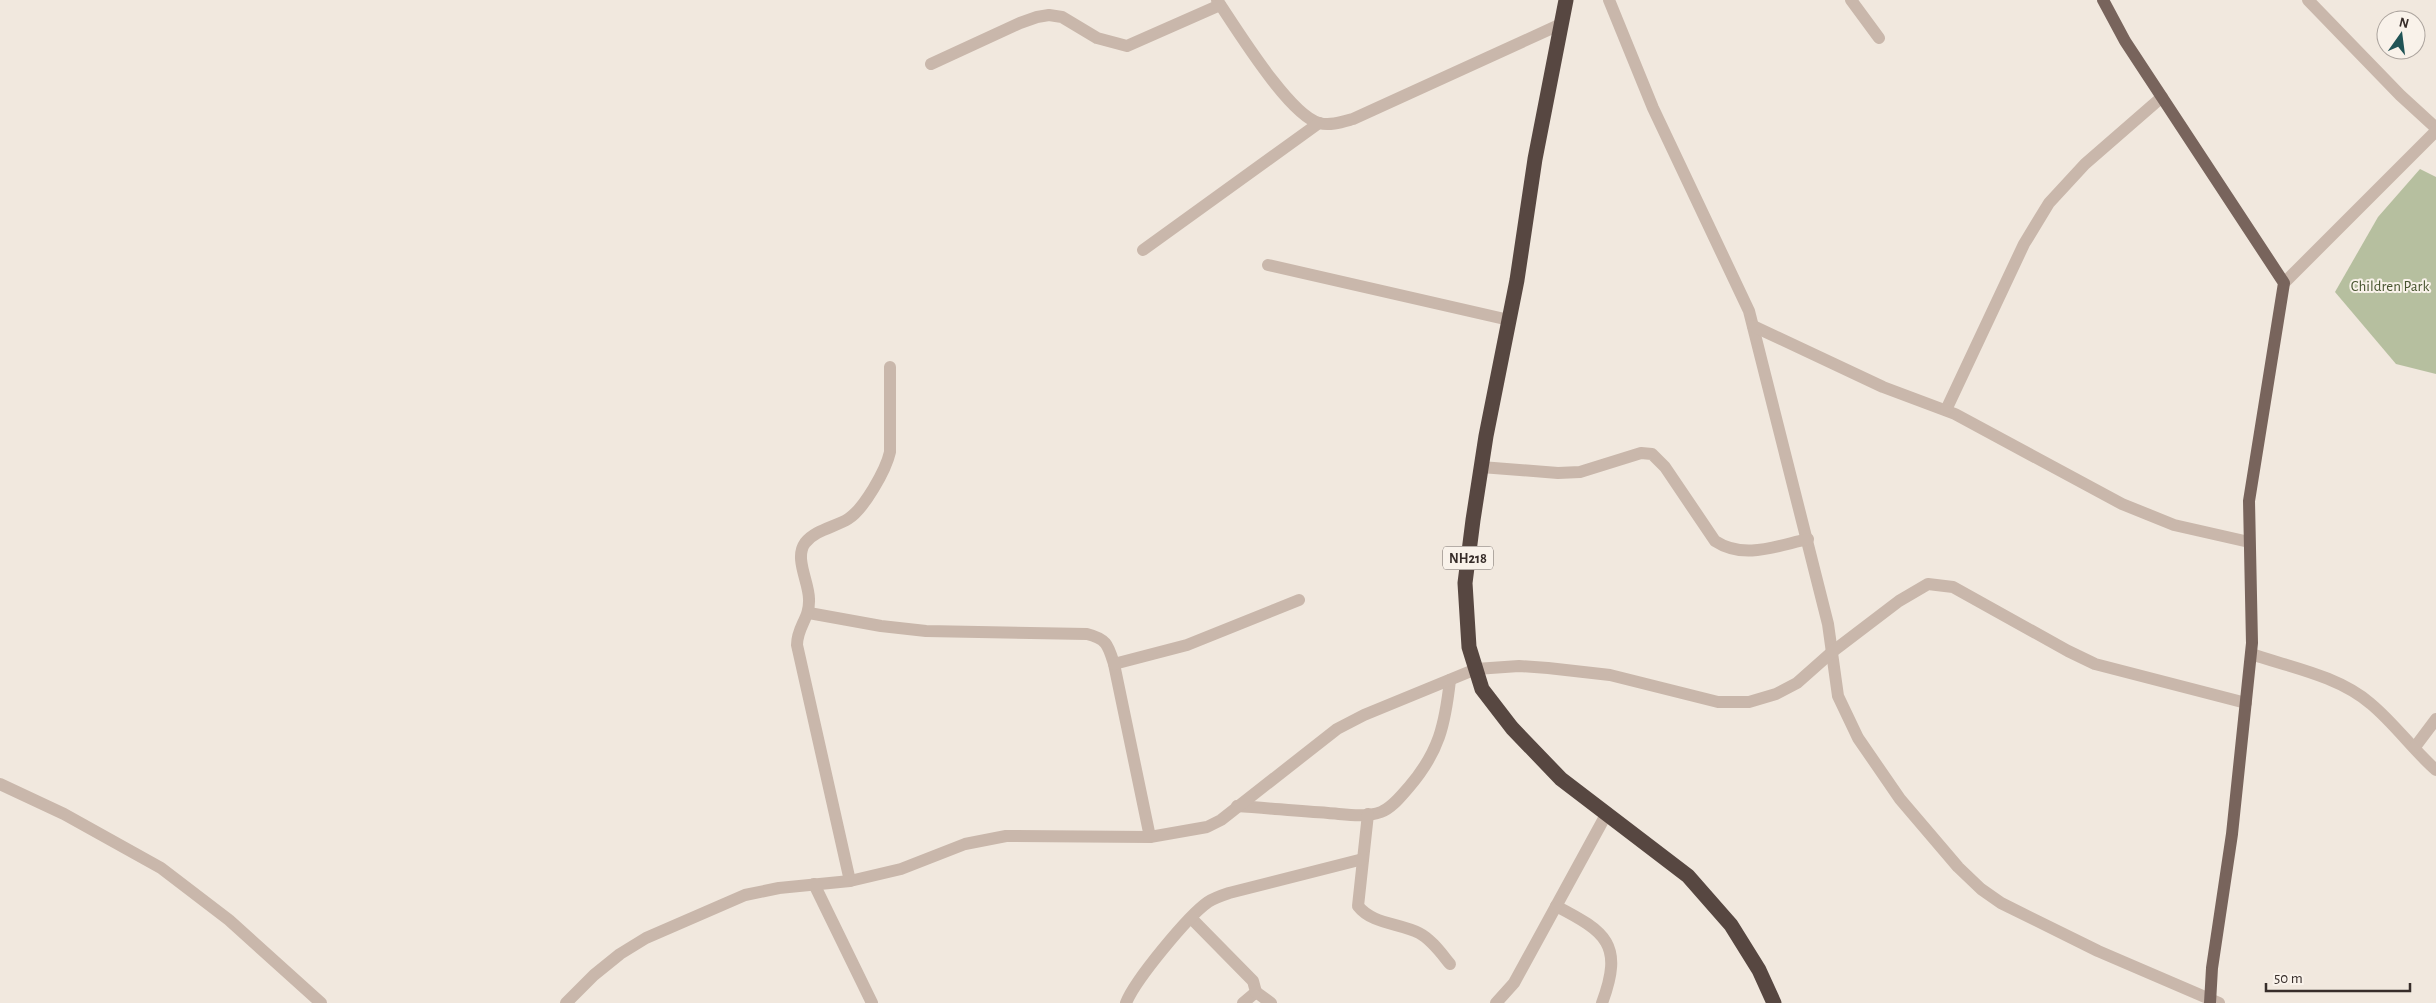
<svg xmlns="http://www.w3.org/2000/svg" width="2436" height="1003" viewBox="0 0 2436 1003" font-family="'Alegreya Sans',sans-serif">
	<rect width="100%" height="100%" fill="#f1e8de"/>
	<path fill="#b6bf9f" d="M2420,169l16,8v197l-40,-10 -61,-72 43,-75z"/>
	<g fill="none" stroke-linecap="round" stroke-linejoin="round">
		<g stroke="#c9b7ab" stroke-width="12">
			<path d="M1217,0c19,28 72,115 102,123 11,3 23,-1 34,-4l206,-94"/>
			<path d="M1609,0l44,108 96,203 79,313 10,72 20,42 42,61 58,68 23,22 20,14 97,48 121,52"/>
			<path d="M1851,0l28,38"/>
			<path d="M2308,0l92,95 36,33"/>
			<path d="M931,64l89,-41 17,-6 12,-2 13,2 35,21 30,8 93,-41"/>
			<path d="M1143,250l176,-127"/>
			<path d="M1268,265l241,55"/>
			<path d="M2284,283l152,-152"/>
			<path d="M1753,326l130,61 72,27 167,90 52,21 75,17"/>
			<path d="M1946,410l78,-166 25,-41 36,-39 77,-67"/>
			<path d="M1481,467l77,6 22,-1 61,-19 11,1 13,13 50,74c29,19 61,5 93,-2"/>
			<path d="M809,613l72,13 45,5 161,3c20,5 21,11 27,30l36,173"/>
			<path d="M2251,654c39,13 88,22 120,50 24,20 42,46 65,66"/>
			<path d="M1114,664l73,-19 112,-45"/>
			<path d="M2415,747l21,-28"/>
			<path d="M0,784l64,30 97,54 68,52 92,83"/>
			<path d="M1237,806c30,2 60,5 91,7 16,1 37,5 53,-1 11,-4 20,-16 28,-25 30,-35 36,-62 41,-107"/>
			<path d="M1368,814l-10,92c14,18 41,17 61,27 12,6 22,20 31,31"/>
			<path d="M850,881l-53,-236c0,-19 13,-26 12,-46 0,-17 -15,-41 -4,-56 10,-13 30,-16 43,-24 16,-10 38,-49 42,-67v-85"/>
			<path d="M814,884l58,119"/>
			<path d="M1556,906c50,26 68,38 46,97"/>
			<path d="M1191,918l62,63 3,11 -13,11"/>
			<path d="M1256,992l15,11"/>
			<path d="M566,1003l28,-28 26,-21 26,-16 99,-43 34,-7 71,-7 51,-12 64,-25 41,-8 144,1 57,-10 14,-7 116,-91 27,-14 112,-46 43,-3 29,2 62,7 108,27h31l27,-8 21,-11 35,-31 67,-51 29,-17 25,3 115,64 27,13 151,39"/>
			<path d="M1126,1003c9,-23 62,-87 82,-101 6,-4 15,-7 21,-9l134,-34"/>
			<path d="M1496,1003l18,-20 93,-170"/>
		</g>
		<path stroke="#78645c" stroke-width="12" d="M2103,0l22,41 159,242 -35,218 3,142 -20,191 -20,134 -2,35"/>
		<path stroke="#574741" stroke-width="15" d="M1566,0l-31,159 -18,121 -31,156 -13,84 -8,63 4,64 13,42 30,39 49,51 127,97 43,49 28,45 15,33"/>
	</g>
	<g text-anchor="middle" stroke-width="4" stroke-linejoin="round" paint-order="stroke">
		<rect fill="#f9f2ea" stroke="#716864" stroke-width="1" x="1443" y="546.5" width="50" height="23" rx="4"/>
		<g font-size="14" font-weight="bold" fill="#372d2a">
			<text x="1468" y="563">NH218</text>
		</g>
		<g font-size="15" fill="#47542f" stroke="#f9f2ea">
			<text x="2390" y="291">Children Park</text>
		</g>
	</g>
	<g transform="translate(2401 35) rotate(14)"><circle r="24" fill="#f9f2ea" stroke="#aba39d"/>
	<path d="M0-4L9 19L0 12L-9 19Z" fill="#215456"/>
	<text y="-8" font-size="14" font-weight="bold" text-anchor="middle" fill="#372d2a">N</text>
	</g>
	<path d="M2266 983v8h144v-8" fill="none" stroke="#372d2a" stroke-width="2.5"/>
	<text x="2274" y="983" font-size="15" fill="#372d2a" stroke="#f9f2ea" stroke-width="4" paint-order="stroke">50 m</text>
</svg>
